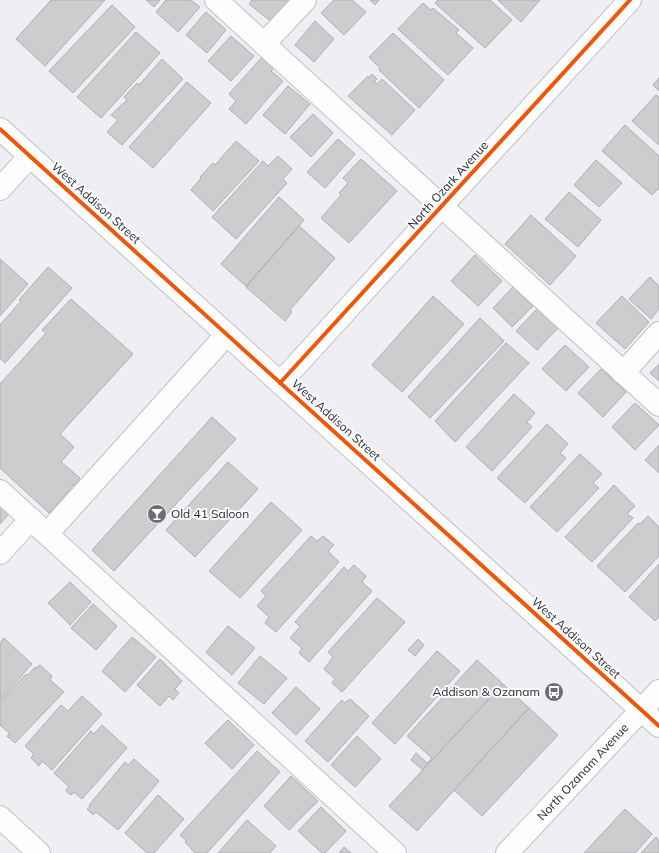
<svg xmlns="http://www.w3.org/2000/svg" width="659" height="853" viewBox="0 0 659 853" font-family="Mulish,sans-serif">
	<rect width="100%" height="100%" fill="#efeff3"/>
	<g fill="#cdcdd0" stroke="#aeaeb1">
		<path d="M51,0h54l-60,66 -29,-27z"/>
		<path d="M146,0h14l-6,7z"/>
		<path d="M166,0h25l9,7 -22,25 -22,-20z"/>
		<path d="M252,0h38l-17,23 -24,-19z"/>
		<path d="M334,0h18l14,12 -22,23 -23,-22z"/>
		<path d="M370,0h9l-4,5z"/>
		<path d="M438,0h52l22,20 -27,28 -50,-45z"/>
		<path d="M498,0h42l-19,22z"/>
		<path d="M423,3l8,7 2,-2 26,22 -3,3 17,15 -25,27 -50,-46z"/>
		<path d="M112,5l23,22 -62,66 -24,-22z"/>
		<path d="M206,12l20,18 -19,23 -21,-18z"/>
		<path d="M315,21l19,18 -20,23 -19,-17z"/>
		<path d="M136,32l24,21 -59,65 -24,-21z"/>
		<path d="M393,33l51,47 -25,28 -40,-38 1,-2 -11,-11z"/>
		<path d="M231,36l23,20 -23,25 -23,-20z"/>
		<path d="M263,56l12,11 -4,4 12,10 -37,43 -17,-15 7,-8 -7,-7z"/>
		<path d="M162,59l21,20 -61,66 -15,-13 11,-12 -7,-5 16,-15 -3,-3 13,-14 2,2z"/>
		<path d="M372,74l5,5 -3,3 3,2 5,-5 33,31 -23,25 -44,-39 20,-20 1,2z"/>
		<path d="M659,78v13l-6,-6z"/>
		<path d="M187,82l24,21 -58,65 -24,-21z"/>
		<path d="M288,86l22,18 -25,30 -22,-19z"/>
		<path d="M656,95l3,2v48l-27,-24z"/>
		<path d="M313,114l20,19 -22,24 -21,-20z"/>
		<path d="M625,125l34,31v34l-1,-1 -6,6 -50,-44z"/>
		<path d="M338,139l17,15 -30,34 -18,-16z"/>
		<path d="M236,141l23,20 -46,50 -22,-21 10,-12 -1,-1 13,-14 2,2z"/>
		<path d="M278,156l14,13 -9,10 4,4 -51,56 -24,-22 51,-56 5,5z"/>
		<path d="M361,159l36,32 -48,52 -28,-25 20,-23 -2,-2 9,-10 -5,-5z"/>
		<path d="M596,160l26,23 -23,24 -25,-22z"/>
		<path d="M569,192l32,28 -23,27 -33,-28z"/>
		<path d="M279,197l25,23 -58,66 -25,-22z"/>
		<path d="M531,215l45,41 -26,29 -45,-41z"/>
		<path d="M299,226l36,32 -45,52 2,2 -7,9 -39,-34z"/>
		<path d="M475,255l27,26 -24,25 -27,-25z"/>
		<path d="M0,259l28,25 -28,32z"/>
		<path d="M48,267l24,21 -67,75 -5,-5v-33l21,-24 -2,-1z"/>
		<path d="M650,277l9,9v23l-8,10 -22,-20z"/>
		<path d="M513,287l20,19 -21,21 -19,-19z"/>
		<path d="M433,296l31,28 -62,68 -30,-27z"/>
		<path d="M622,296l27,26 -24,27 -29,-26z"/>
		<path d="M71,299l62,55 -73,80 14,13 -13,15 19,16 -31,35 -49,-45v-84l46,-51 -4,-3z"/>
		<path d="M538,308l20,20 -21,22 -21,-19z"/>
		<path d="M480,318l24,23 -74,77 -22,-21z"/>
		<path d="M506,343l23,20 -74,79 -20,-21z"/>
		<path d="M565,345l24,22 -23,24 -24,-22z"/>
		<path d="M659,364v17l-9,-8z"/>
		<path d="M601,369l25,23 -23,25 -25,-24z"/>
		<path d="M514,394l21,19 -8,9 5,5 -40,44 -26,-24z"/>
		<path d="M635,403l24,22 -24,25 -23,-23z"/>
		<path d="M212,417l24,22 -122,132 -22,-21z"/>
		<path d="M547,424l21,20 -8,9 6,5 -41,45 -28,-25z"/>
		<path d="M659,445v28l-14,-13z"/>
		<path d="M580,454l22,20 -9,9 6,5 -42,44 -27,-25z"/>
		<path d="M228,462l30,27 -63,68 -29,-27z"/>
		<path d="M614,485l21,21 -8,8 6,4 -41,44 -27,-25z"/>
		<path d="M271,502l31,28 -62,68 -31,-27z"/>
		<path d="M0,506l9,8 -9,10z"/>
		<path d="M648,516l11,11v29l-34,36 -28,-26 41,-43 2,1z"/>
		<path d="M311,536l6,5 6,-5 11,9 -6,6 11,11 -63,70 -11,-9 4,-6 -12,-11 9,-10 -5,-5z"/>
		<path d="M659,564v53l-4,4 -26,-24z"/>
		<path d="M354,565l12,11 -4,6 10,9 -63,71 -10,-9 3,-5 -12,-10 10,-11 -5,-5 49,-55 4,4z"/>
		<path d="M70,582l21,20 -21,23 -22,-22z"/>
		<path d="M377,598l28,24 -63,70 -10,-9 3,-4 -11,-10 9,-12 -5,-5z"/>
		<path d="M93,604l24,22 -21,24 -25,-22z"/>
		<path d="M228,626l27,22 -23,27 -26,-23z"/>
		<path d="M132,637l24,20 -31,35 -23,-21z"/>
		<path d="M4,638l28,26 -32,36v-57z"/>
		<path d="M418,639l6,6 -9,11 -7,-6z"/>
		<path d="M437,651l23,20 -65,73 -23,-21z"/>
		<path d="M260,656l27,22 -23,26 -26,-21z"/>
		<path d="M160,659l22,22 -7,8 4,4 -6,7 -4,-4 -9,10 -23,-21z"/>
		<path d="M477,660l26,24 -80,86 -12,-10 5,-7 11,10 5,-5 -25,-22z"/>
		<path d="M40,665l12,11 -2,4 14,12 -49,51 -8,-7 3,-2 -10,-9v-23l26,-28 2,1 7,-8 1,1z"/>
		<path d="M503,684l26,24 -112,123 -28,-25z"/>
		<path d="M296,687l24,22 -24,26 -24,-22z"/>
		<path d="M82,696l20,18 -50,56 -10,-9 -3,5 -8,-8 3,-4 -9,-8 36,-41 7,6z"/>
		<path d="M350,699l19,17 -41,46 -23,-21 37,-41 3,3z"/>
		<path d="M529,708l29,27 -76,81 -28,-26z"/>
		<path d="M228,720l26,25 -22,24 -27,-26z"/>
		<path d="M102,725l25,23 -45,51 -8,-7 -3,3 -5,-4 3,-4 -15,-14 37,-42 3,3z"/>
		<path d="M357,736l24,23 -26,28 -24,-22z"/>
		<path d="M257,751l23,21 -73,81h-12l-10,-11 1,-2 -6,-5z"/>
		<path d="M134,759l25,22 -41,49 -22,-18 -3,3 -6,-6 3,-2 -1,-2 36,-43 3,3z"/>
		<path d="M291,776l27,25 -29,29 -25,-24z"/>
		<path d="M158,795l26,24 -30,34h-7l-22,-20z"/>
		<path d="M321,807l25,24 -21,22h-3l-24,-22z"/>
		<path d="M625,809l27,25 -17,19h-51z"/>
		<path d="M247,820l29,26 -6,7h-52z"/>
		<path d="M656,837l3,4v12h-18z"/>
		<path d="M344,847l7,6h-12z"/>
	</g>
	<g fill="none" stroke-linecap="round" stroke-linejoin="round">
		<defs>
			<g id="minor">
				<path d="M216,0l443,405"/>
				<path d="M264,44l41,-44"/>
				<path d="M0,129l659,597"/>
				<path d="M0,189l30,-33"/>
				<path d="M623,373l36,-40"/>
				<path d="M280,383l350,-383"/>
				<path d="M0,491l395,362"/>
				<path d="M47,534l180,-200"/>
				<path d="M0,553l31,-34"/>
				<path d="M0,817l39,36"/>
				<path d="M507,853l152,-162"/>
			</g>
		</defs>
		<use href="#minor" stroke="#c1c1c5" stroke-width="24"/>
		<use href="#minor" stroke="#fdfdfd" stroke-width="22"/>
		<defs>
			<g id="cycleway">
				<path d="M0,129l659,597"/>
				<path d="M280,383l350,-383"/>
			</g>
		</defs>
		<use href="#cycleway" stroke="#fbfbfe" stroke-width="6"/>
		<use href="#cycleway" stroke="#e8590c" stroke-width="4"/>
	</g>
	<defs>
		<symbol id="bar-disc" viewBox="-11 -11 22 22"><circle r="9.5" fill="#6f6e72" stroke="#fbfbfe"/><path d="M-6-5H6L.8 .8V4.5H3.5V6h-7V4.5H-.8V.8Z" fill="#fff"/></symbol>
		<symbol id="bus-disc" viewBox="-11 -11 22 22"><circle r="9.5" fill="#6f6e72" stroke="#fbfbfe"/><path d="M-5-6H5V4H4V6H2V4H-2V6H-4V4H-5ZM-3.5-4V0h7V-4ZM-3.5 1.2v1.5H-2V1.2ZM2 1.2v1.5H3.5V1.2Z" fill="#fff"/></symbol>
	</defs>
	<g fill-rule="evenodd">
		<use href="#bar-disc" x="146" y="503" width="22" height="22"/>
		<use href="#bus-disc" x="543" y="681" width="22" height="22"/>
	</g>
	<g text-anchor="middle" stroke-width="4" stroke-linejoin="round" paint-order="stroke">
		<g font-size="12" fill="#2a292d" stroke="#fbfbfe">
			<text transform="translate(448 185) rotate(-48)" y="4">North Ozark Avenue</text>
			<text transform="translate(96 203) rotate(42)" y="4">West Addison Street</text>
			<text transform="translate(336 420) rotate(42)" y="4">West Addison Street</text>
			<text transform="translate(576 638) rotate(42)" y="4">West Addison Street</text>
			<text transform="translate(583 772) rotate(-47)" y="4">North Ozanam Avenue</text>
		</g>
		<g font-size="12" fill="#2a292d" stroke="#fbfbfe" text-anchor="start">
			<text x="171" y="518">Old 41 Saloon</text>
			<text x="540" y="696" text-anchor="end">Addison &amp; Ozanam</text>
		</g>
	</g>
</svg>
